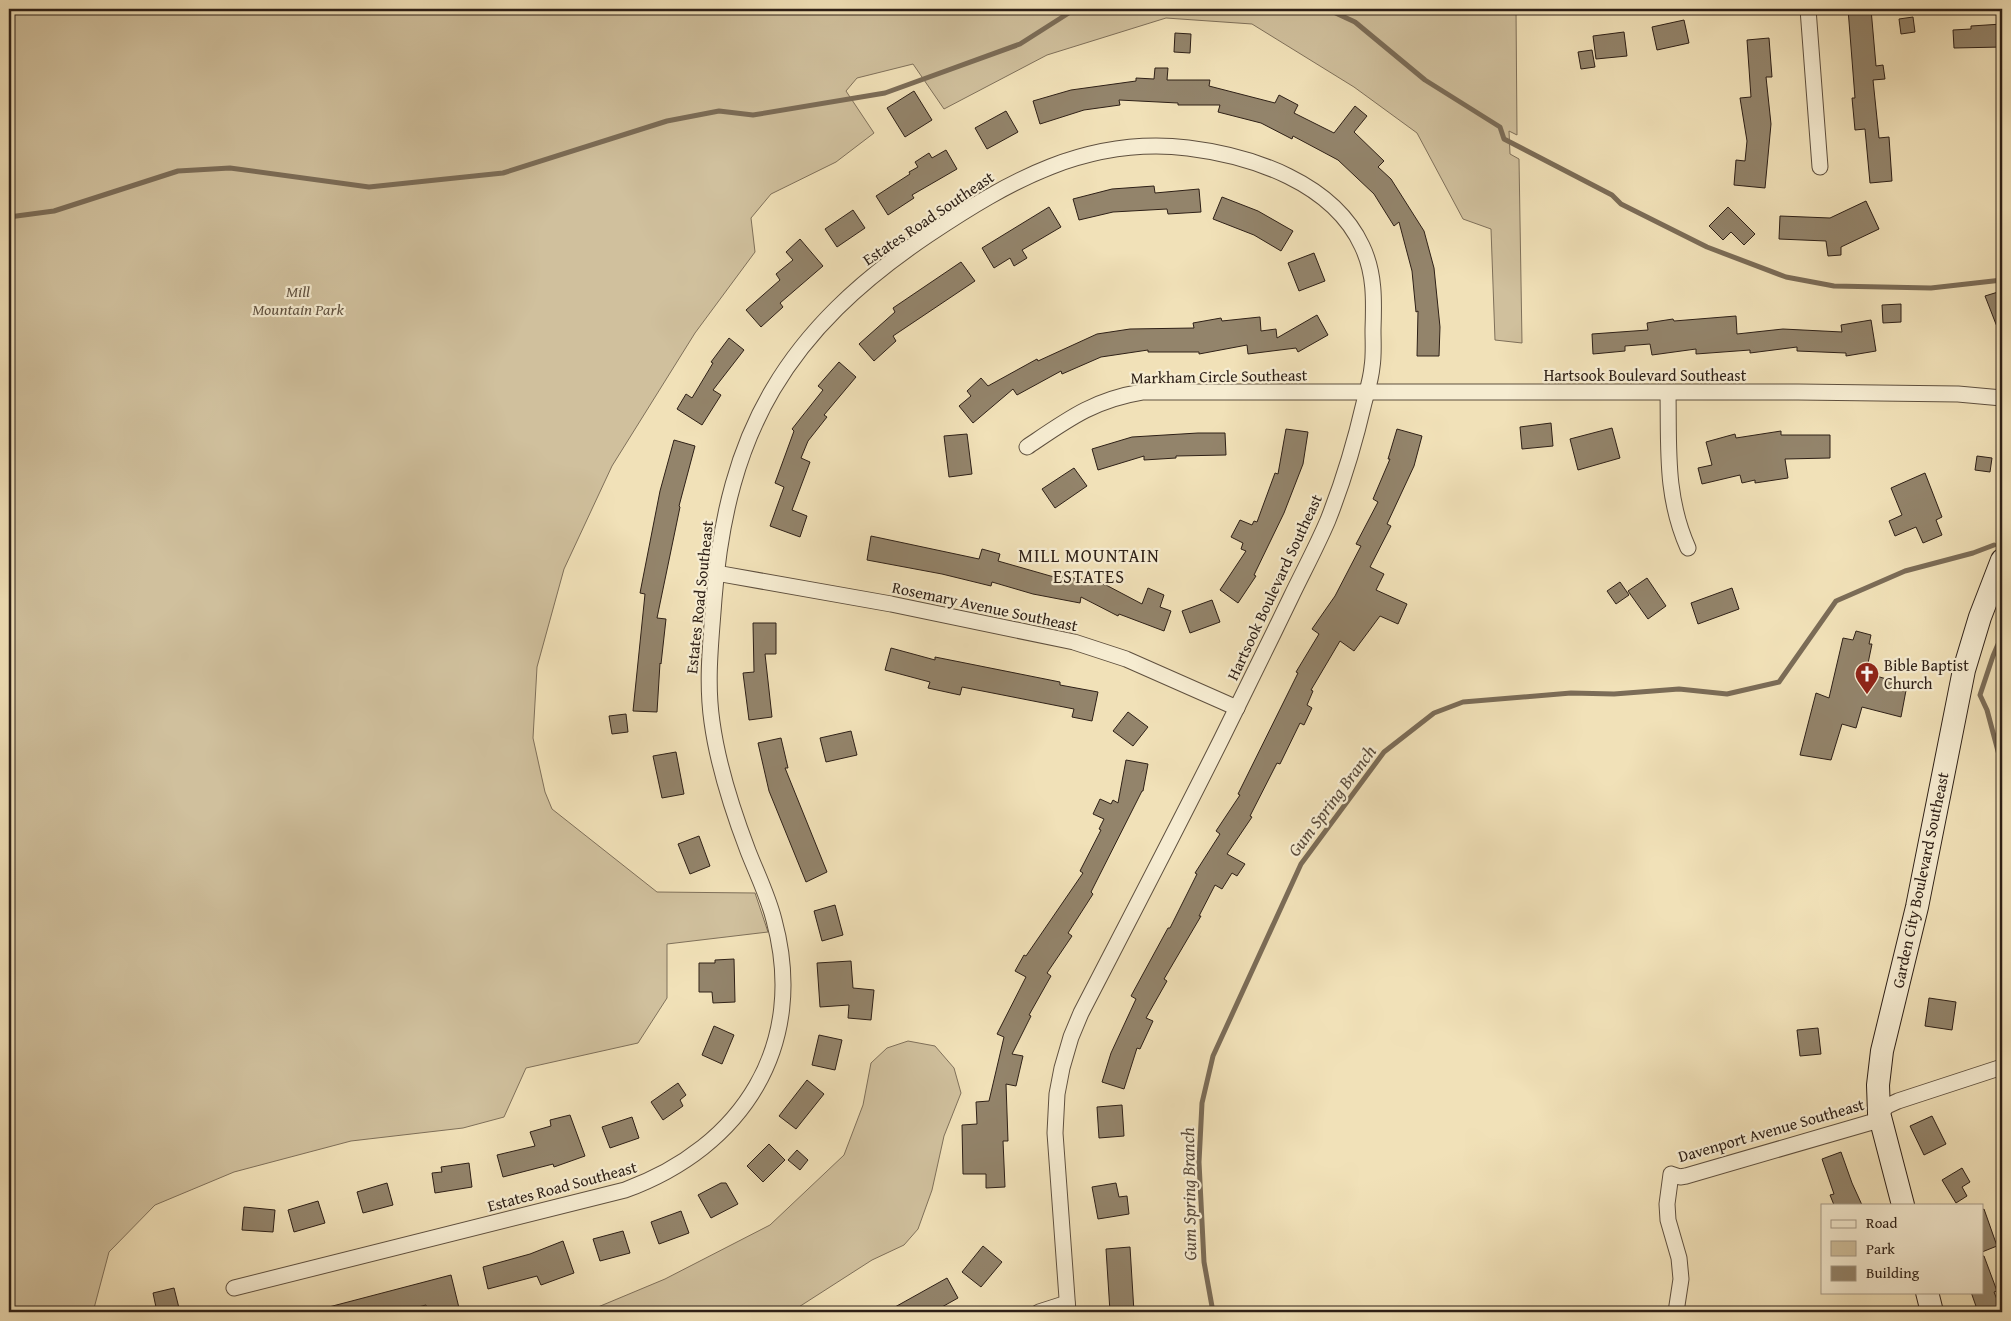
<svg xmlns="http://www.w3.org/2000/svg" width="2011" height="1321" viewBox="0 0 2011 1321" font-family="'Gentium Book Plus',serif">
	<rect width="100%" height="100%" fill="#f1e1b8"/>
	<filter id="stains"><feTurbulence type="fractalNoise" baseFrequency=".004" numOctaves="4"/><feColorMatrix values="0 0 0 0 .2 0 0 0 0 .09 0 0 0 0 .02 0 0 0 .5 -.17"/></filter>
	<radialGradient id="worn" r=".72"><stop offset=".6" stop-color="#630" stop-opacity="0"/><stop offset="1" stop-color="#630" stop-opacity=".3"/></radialGradient>
	<g fill="#d0c09d" stroke="#7f705a">
		<path d="M9,9h1507l1,126 -8,-4 1,23 9,5 3,184 -27,-3 -4,-111 -28,-10 -46,-86 -63,-46 -102,-63 -86,-6 -119,37 -103,54 -31,-45 -56,14 -11,13 28,42 -38,29 -65,32 -20,24 4,34 -60,81 -83,133 -48,103 -27,98 -4,71 12,54 7,17 105,83 98,1 13,39 -101,12v54l-29,45 -112,25 -22,49 -41,11 -112,13 -117,31 -79,33 -46,47 -16,60h-84z"/>
		<path d="M908,1041l27,5 19,22 7,25 -17,43 -12,54 -14,39 -14,16 -32,15 -81,52h-205l79,-33 105,-54 74,-70 19,-50 8,-42 16,-15z"/>
	</g>
	<g fill="none" stroke-linecap="round" stroke-linejoin="round">
		<g stroke="#7b6c57" stroke-width="5">
			<path d="M1327,9l28,13 70,58 75,47 4,12 108,56 9,9 86,43 79,30 48,9 97,2 71,-8"/>
			<path d="M9,217l45,-6 124,-40 52,-3 139,19 134,-14 164,-52 52,-10 34,4 132,-22 135,-49 55,-35"/>
			<path d="M2002,635l-9,21 -13,39 7,15 15,56"/>
			<path d="M1213,1312l-9,-50 -5,-100 3,-59 11,-47 88,-192 83,-112 50,-39 29,-11 108,-9 43,1 65,-5 48,5 52,-12 57,-81 69,-30 68,-18 21,-8"/>
		</g>
	</g>
	<g fill="#93846b" stroke="#2e2017">
		<path d="M1848,9h23l5,57 7,-1 2,14 -12,1 6,58 10,-1 3,44 -22,2 -5,-54 -10,1 -3,-32h3z"/>
		<path d="M1913,17l2,15 -14,2 -2,-15z"/>
		<path d="M1684,20l5,23 -32,7 -5,-23z"/>
		<path d="M2002,24v23l-48,1 -1,-18 18,-1v-3z"/>
		<path d="M1624,32l3,24 -31,3 -3,-23z"/>
		<path d="M1175,33l16,1 -1,19 -16,-1z"/>
		<path d="M1769,38l3,39h-6l5,47 -6,64 -31,-3 2,-25 9,1 2,-20 -7,-43 11,-1 -4,-57z"/>
		<path d="M1592,50l3,17 -14,2 -3,-17z"/>
		<path d="M1155,68h13l-1,12h43l-1,6 66,17 4,-8 19,10 -4,8 40,20 21,-27 12,10 -13,16 30,29 -6,6 13,12 33,52 10,37 6,59 -1,29h-22l1,-45 -2,1 -4,-41 -13,-49 -5,4 -20,-32 -36,-34 -45,-24 -1,3 -31,-16 -43,-11 2,-7h-42v-2l-59,-3 1,5 -36,5 -44,14 -7,-23 38,-11 65,-9v-3l18,1z"/>
		<path d="M914,91l18,29 -27,17 -18,-29z"/>
		<path d="M1006,111l12,21 -31,17 -12,-21z"/>
		<path d="M946,150l11,19 -45,26 2,3 -26,17 -12,-19 34,-22 -1,-2 9,-5 -3,-5 14,-9 3,5z"/>
		<path d="M1154,186l1,7 44,-4 2,23 -33,2 -1,-5 -54,3 -34,8 -6,-21 39,-10z"/>
		<path d="M1222,197l36,14 35,20 -12,20 -27,-16 -41,-16z"/>
		<path d="M1866,201l13,28 -38,18v8l-13,1 -2,-15 -47,-2 1,-23 50,2z"/>
		<path d="M1049,207l12,20 -39,23 5,8 -13,8 -4,-8 -16,10 -12,-20z"/>
		<path d="M1728,207l27,27 -11,11 -13,-13 -8,8 -14,-14z"/>
		<path d="M853,210l12,18 -28,19 -12,-18z"/>
		<path d="M800,239l23,27 -43,37 3,4 -22,20 -15,-17 34,-30 -4,-6 17,-14 -7,-8z"/>
		<path d="M1314,253l11,28 -26,10 -11,-28z"/>
		<path d="M961,262l14,19 -82,55 3,5 -22,20 -15,-17 36,-32 -2,-4z"/>
		<path d="M1998,292l4,12 -1,33 -16,-41z"/>
		<path d="M1901,304v18l-18,1 -1,-18z"/>
		<path d="M1317,315l11,20 -30,17 -2,-4 -48,6 -1,-9 -48,9v-2h-51v-2l-47,7 -39,17 -1,-3 -44,24 -4,-6 -40,34 -14,-17 12,-10 -4,-5 14,-13 7,8 49,-27 1,2 59,-27 33,-5 64,-1 -1,-5 28,-5 1,3 38,-4 1,14 15,-2 1,9z"/>
		<path d="M1736,316l1,18 46,-5 59,3 -1,-7 30,-5 5,31 -30,5v-3l-49,-2v-4l-47,6v-3l-54,4v-5l-44,6 -2,-11 -25,2v5l-32,3 -1,-20 56,-4 -1,-7 26,-4 1,2z"/>
		<path d="M729,338l15,12 -31,40 8,5 -19,30 -25,-16 9,-15 6,4 21,-35 -2,-1z"/>
		<path d="M839,362l17,15 -32,38 3,2 -19,24 -7,17 9,4 -18,48 15,6 -7,21 -30,-11 14,-39 -9,-4 19,-52 -2,-2 31,-39 -5,-4z"/>
		<path d="M1551,423l2,23 -31,3 -2,-22z"/>
		<path d="M1612,428l8,30 -42,12 -8,-31z"/>
		<path d="M1286,429l22,3 -5,32 -19,49 -30,62 2,1 -18,27 -18,-13 26,-39 -5,-2 2,-6 -12,-6 9,-17 12,5 2,-4 3,1 18,-49 3,1z"/>
		<path d="M1397,429l25,7 -8,30 -27,58 4,2 -21,41 14,7 -8,16 31,14 -9,20 -18,-8 -26,35 -14,-10 -29,49 2,1 -6,14 5,3 -8,17 -4,-2 -20,41 -3,-1 -27,53 2,1 -25,37 18,10 -8,12 -5,-3 -10,16 -7,-4 -16,31h2l-37,63 3,2 -21,37 7,3 -13,28 -3,-1 -13,41 -22,-7 9,-29 25,-54 -5,-3 37,-68h2l27,-54 -2,-1 25,-39 -4,-3 24,-36 -2,-1 60,-121 -2,-1 23,-38 -7,-5 23,-33 26,-50 -5,-2 22,-42 -5,-3 17,-40h-2z"/>
		<path d="M1781,431v4h49v23l-45,1 3,19 -33,5v-3l-13,3 -2,-8 -38,9 -4,-16 14,-3 -6,-23 29,-8 1,4z"/>
		<path d="M1198,433h27l1,22 -50,1v2l-32,2v-4l-46,14 -6,-21 40,-12z"/>
		<path d="M967,434l5,40 -23,3 -5,-41z"/>
		<path d="M674,440l21,6 -16,60 1,1 -23,111 9,1 -5,45 -1,-1 -3,49 -24,-1 12,-117 -5,-1 20,-102z"/>
		<path d="M1977,456l15,2 -2,14 -15,-2z"/>
		<path d="M1074,468l13,18 -32,22 -13,-19z"/>
		<path d="M1925,473l17,44 -6,3 6,15 -19,8 -7,-16 -21,9 -6,-15 13,-6 -11,-27z"/>
		<path d="M871,536l108,23 3,-10 18,5 -2,7 56,16v-3l52,11 36,19 6,-16 16,7 -4,12 11,4 -7,20 -45,-17 -1,2 -37,-19 -1,6 -47,-9 -41,-12 -1,4 -49,-12 -75,-14z"/>
		<path d="M1647,578l19,28 -18,13 -20,-28z"/>
		<path d="M1620,582l9,13 -13,9 -9,-13z"/>
		<path d="M1732,588l7,21 -41,15 -7,-21z"/>
		<path d="M1212,600l8,22 -30,11 -8,-22z"/>
		<path d="M753,623h23v31h-11l7,63 -23,3 -6,-47 11,-1z"/>
		<path d="M1856,631l15,4 -2,9h3l-6,29 41,12 -6,32 -39,-10 -6,21 -14,-4 -11,36 -31,-5 16,-62 13,5 14,-60 10,2z"/>
		<path d="M891,648l44,12v-3l125,25v3l38,7 -6,29 -20,-4 2,-8 -112,-22 -2,8 -32,-7 2,-6 -45,-12z"/>
		<path d="M1128,712l20,15 -15,19 -20,-15z"/>
		<path d="M626,714l2,18 -16,2 -3,-18z"/>
		<path d="M851,731l6,24 -31,7 -6,-24z"/>
		<path d="M781,738l7,30h-3l42,104 -21,10 -37,-91 -11,-48z"/>
		<path d="M676,752l8,42 -22,4 -9,-42z"/>
		<path d="M1126,760l22,4 -5,27h-1l-51,101 2,2 -25,39 4,3 -25,37 4,3 -22,39 2,1 -19,38 11,2 -7,30 -10,-2 2,57h-5l2,46 -19,1v-14h-23l-1,-49 15,-1 -1,-22 13,-1 15,-64 -7,-3 29,-57 -11,-6 9,-16 2,1 57,-83 -3,-2 21,-41 -2,-1 5,-10 -11,-5 7,-15 11,5 2,-4 5,3z"/>
		<path d="M699,836l11,30 -20,8 -12,-30z"/>
		<path d="M835,905l8,30 -21,6 -8,-30z"/>
		<path d="M734,959l1,43 -22,1 -1,-11h-13v-29h16v-3z"/>
		<path d="M851,961l2,27 21,2 -3,30 -23,-2 1,-13 -29,2 -3,-44z"/>
		<path d="M1929,998l27,4 -4,28 -27,-4z"/>
		<path d="M714,1026l20,9 -12,29 -20,-9z"/>
		<path d="M1818,1028l3,26 -21,2 -3,-26z"/>
		<path d="M819,1035l23,5 -7,30 -23,-5z"/>
		<path d="M807,1080l17,14 -28,35 -17,-13z"/>
		<path d="M678,1083l8,12 -6,5 3,6 -20,14 -12,-18z"/>
		<path d="M1122,1105l2,31 -25,2 -2,-31z"/>
		<path d="M570,1115l15,41 -31,11 -1,-3 -50,13 -6,-22 38,-9 -5,-14 21,-6 -1,-6z"/>
		<path d="M1932,1116l14,28 -22,11 -14,-29z"/>
		<path d="M632,1117l7,21 -29,10 -8,-21z"/>
		<path d="M769,1144l16,16 -22,22 -16,-16z"/>
		<path d="M797,1150l11,10 -8,10 -12,-10z"/>
		<path d="M1841,1152l11,31 10,22h-28l-4,-10 4,-1 -12,-35z"/>
		<path d="M469,1163l3,24 -37,6 -3,-20 10,-1 -1,-5z"/>
		<path d="M1962,1168l8,14 -8,5 5,9 -11,7 -14,-23z"/>
		<path d="M387,1183l6,22 -30,8 -6,-21z"/>
		<path d="M721,1183h5l12,21 -27,14 -13,-23z"/>
		<path d="M1116,1183l3,14 8,-1 2,18 -31,5 -6,-32z"/>
		<path d="M318,1201l7,22 -31,9 -6,-22z"/>
		<path d="M244,1207l31,3 -2,22 -31,-2z"/>
		<path d="M1984,1209l13,37 -15,6v-42z"/>
		<path d="M681,1211l8,22 -30,11 -8,-22z"/>
		<path d="M623,1231l7,22 -30,8 -7,-22z"/>
		<path d="M563,1241l11,32 -33,12 -4,-9 -49,13 -5,-22 47,-13z"/>
		<path d="M983,1246l19,16 -21,25 -19,-15z"/>
		<path d="M1130,1247l4,65h-24l-4,-63z"/>
		<path d="M1982,1256h2l13,35 -3,1 8,20h-24l-7,-20h11z"/>
		<path d="M451,1275l9,37h-32l-2,-7 -28,7h-72l-1,-4z"/>
		<path d="M947,1278l11,20 -25,14h-47z"/>
		<path d="M174,1288l6,24h-23l-4,-19z"/>
	</g>
	<g fill="none" stroke-linecap="round" stroke-linejoin="round">
		<defs>
			<g id="street">
				<path d="M1808,9l12,158"/>
				<path d="M1668,393c1,56 -3,103 20,155"/>
				<path d="M1027,447c40,-27 66,-47 115,-55h656l160,2 44,4"/>
				<path d="M716,573l175,31 183,38 52,17 111,49"/>
				<path d="M234,1288l391,-98c118,-43 183,-145 149,-270 -6,-24 -17,-46 -26,-69 -16,-42 -30,-85 -36,-129 -6,-41 -1,-81 2,-123 13,-169 73,-269 214,-364 81,-54 159,-99 260,-87 65,8 145,35 174,98 13,27 12,55 11,84 0,12 1,25 -1,37 -1,12 -5,24 -8,36 -9,39 -21,79 -36,117 -11,26 -25,52 -37,77 -23,48 -47,96 -70,143 -46,92 -93,182 -140,273l-10,24 -9,31 -5,26 -2,39 13,179"/>
				<path d="M1039,1312l28,-9"/>
				<path d="M1676,1312l5,-33 -2,-21 -11,-38 -1,-16 4,-30 9,3 6,-1 186,-54 15,-16 11,-5 104,-34"/>
			</g>
			<g id="secondary">
				<path d="M1903,1205l-24,-92 -1,-28 4,-34 35,-144 47,-237 16,-53 22,-57"/>
				<path d="M1927,1292l5,20"/>
			</g>
		</defs>
		<use href="#street" stroke="#5f503f" stroke-width="17"/>
		<use href="#secondary" stroke="#2e2017" stroke-width="24"/>
		<use href="#street" stroke="#f6ecd1" stroke-width="15"/>
		<use href="#secondary" stroke="#f6ecd1" stroke-width="22"/>
	</g>
	<defs>
		<symbol id="church-pin" viewBox="-11 -11 22 30"><path d="M0 17L-7.5 6A9.5 9.5 0 1 1 7.5 6Z" fill="#8f2418" stroke="#f6ecd1"/><path d="M-1.2-6h2.4v3.5h3.3v2.4h-3.3V6h-2.4V-.1h-3.3v-2.4h3.3Z" fill="#fff"/></symbol>
	</defs>
	<g fill-rule="evenodd">
		<use href="#church-pin" x="1853" y="660" width="28" height="38"/>
	</g>
	<g text-anchor="middle" stroke-width="4.5" stroke-linejoin="round" paint-order="stroke">
		<g font-size="16" fill="#2e2017" stroke="#f6ecd1">
			<text transform="translate(928 218) rotate(-34)" y="6">Estates Road Southeast</text>
			<text x="1645" y="381">Hartsook Boulevard Southeast</text>
			<text transform="translate(1219 376) rotate(-1)" y="6">Markham Circle Southeast</text>
			<text transform="translate(1274 587) rotate(-65)" y="6">Hartsook Boulevard Southeast</text>
			<text transform="translate(699 597) rotate(-84)" y="6">Estates Road Southeast</text>
			<text transform="translate(985 606) rotate(12)" y="6">Rosemary Avenue Southeast</text>
			<text transform="translate(1920 880) rotate(-78)" y="6">Garden City Boulevard Southeast</text>
			<text transform="translate(1771 1130) rotate(-16)" y="6">Davenport Avenue Southeast</text>
			<text transform="translate(562 1186) rotate(-15)" y="6">Estates Road Southeast</text>
		</g>
		<g font-size="16" font-style="italic" fill="#5f503f" stroke="#f6ecd1">
			<text x="298" y="297">Mill<tspan x="298" dy="18">Mountain Park</tspan></text>
		</g>
		<g font-size="16" fill="#2e2017" stroke="#f6ecd1" text-anchor="start">
			<text x="1884" y="671">Bible Baptist<tspan x="1884" dy="18">Church</tspan></text>
		</g>
		<g font-size="18" letter-spacing="1" fill="#2e2017" stroke="#f6ecd1">
			<text x="1089" y="562">MILL MOUNTAIN<tspan x="1089" dy="21">ESTATES</tspan></text>
		</g>
		<g font-size="18" font-style="italic" fill="#5b4c3c" stroke="#f6ecd1">
			<text transform="translate(1332 801) rotate(-53)" y="6">Gum Spring Branch</text>
			<text transform="translate(1189 1194) rotate(-91)" y="6">Gum Spring Branch</text>
		</g>
	</g>
	<rect width="2011" height="1321" fill="none" stroke="#f1e1b8" stroke-width="30"/>
	<rect x="10" y="10" width="1991" height="1301" fill="none" stroke="#2e2017" stroke-width="2.5"/>
	<rect x="15" y="15" width="1981" height="1291" fill="none" stroke="#2e2017"/>
	<rect x="1821" y="1204" width="162" height="90" fill="#f6ecd1" stroke="#a69a87"/>
	<rect x="1831" y="1220" width="25" height="8" fill="#f6ecd1" stroke="#a69a87"/>
	<text x="1866" y="1228" font-size="15" fill="#2e2017">Road</text>
	<rect x="1831" y="1241" width="25" height="15" fill="#d0c09d" stroke="#a69a87"/>
	<text x="1866" y="1254" font-size="15" fill="#2e2017">Park</text>
	<rect x="1831" y="1266" width="25" height="15" fill="#93846b" stroke="#a69a87"/>
	<text x="1866" y="1278" font-size="15" fill="#2e2017">Building</text>
	<rect width="100%" height="100%" filter="url(#stains)"/>
	<rect width="100%" height="100%" fill="url(#worn)"/>
</svg>
